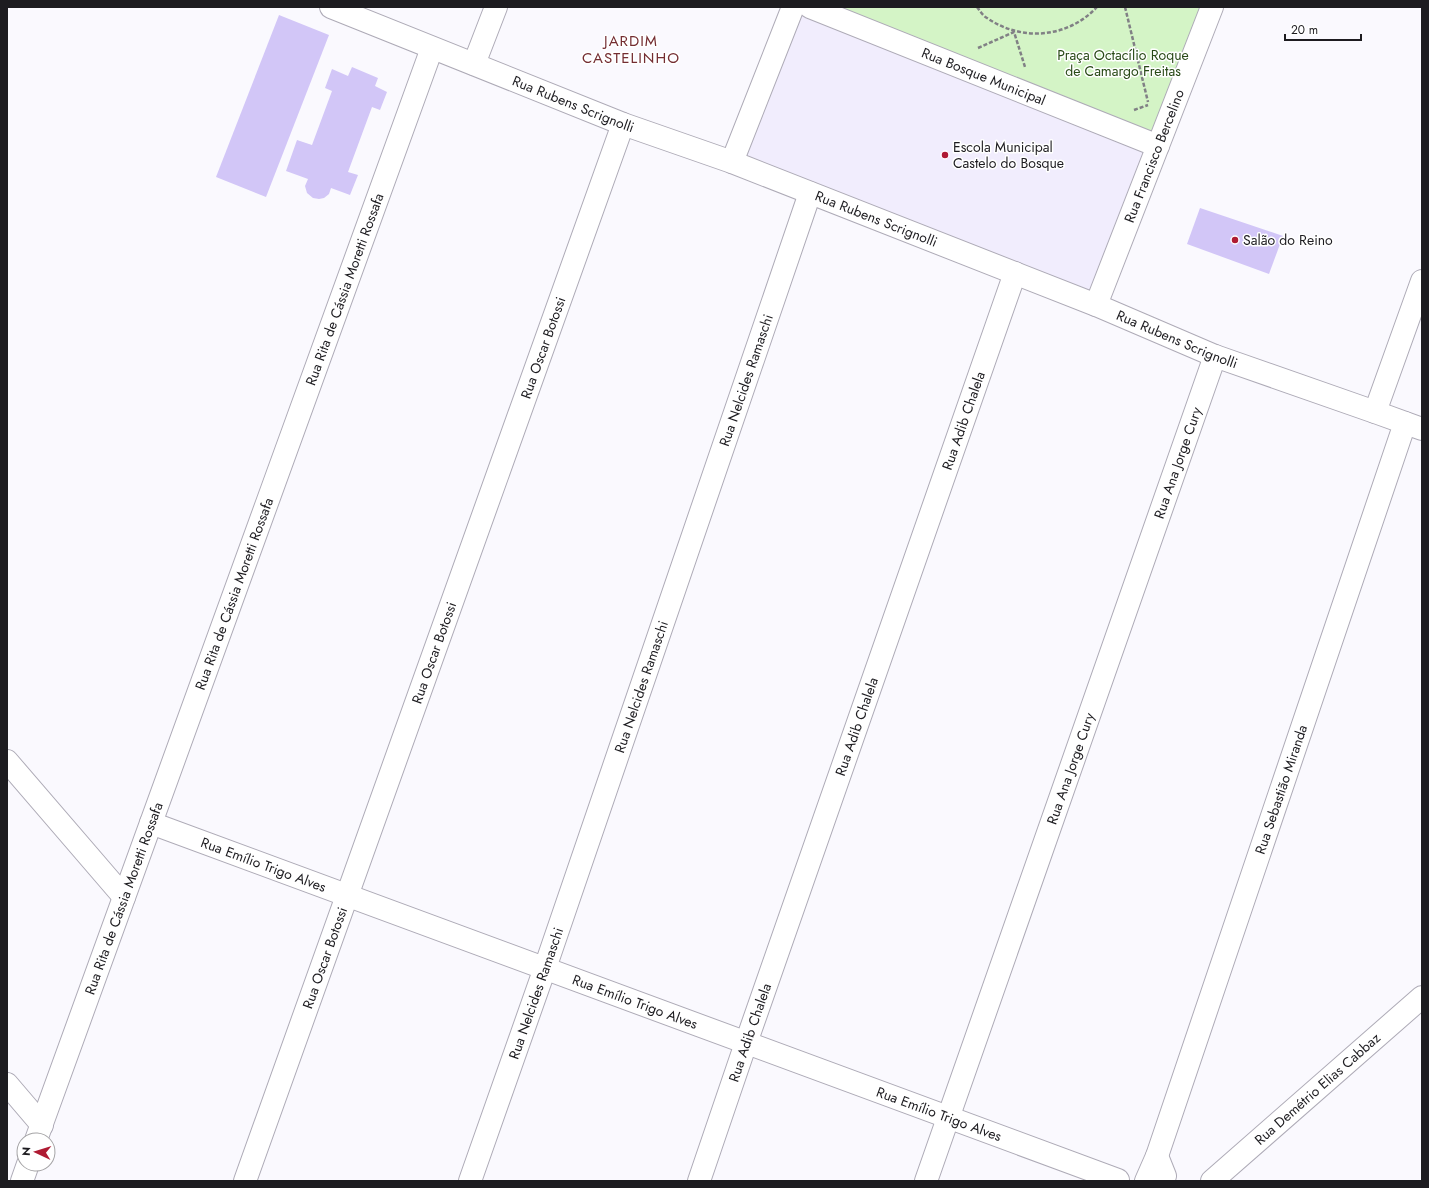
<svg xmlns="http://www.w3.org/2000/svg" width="1429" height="1188" viewBox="0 0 1429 1188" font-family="Jost,sans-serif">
	<rect width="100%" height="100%" fill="#faf9fe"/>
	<path fill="#f1edfd" d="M798,7l356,141 -60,153 -357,-140z"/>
	<path fill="#d4f4c6" d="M828,7h376l-50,127z"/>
	<g fill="#d2c6f7">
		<path d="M279,15l50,20 -63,162 -50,-20z"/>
		<path d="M352,67l26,11 -3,8 12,6 -7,18 -8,-3 -24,65 10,3 -8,20 -19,-7 -2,6 -5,4 -5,1 -6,-1 -6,-5 -2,-7 3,-7 -22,-8 11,-31 15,5 20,-54 -7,-3 7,-19 16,7z"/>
		<path d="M1200,208l83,28 -14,38 -82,-30z"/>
	</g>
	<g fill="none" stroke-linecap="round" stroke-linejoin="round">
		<defs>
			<g id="minor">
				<path id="s1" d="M331,7l292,117 109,38 364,143 119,51 160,56 47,17"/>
				<path id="s2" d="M810,7l348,139"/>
				<path d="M474,64l22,-57"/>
				<path d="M732,162l61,-155"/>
				<path id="s3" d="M1096,305l116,-298"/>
				<path d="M1375,412l47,-131"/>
				<path d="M7,761l117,136"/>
				<path id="s4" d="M151,823l967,357"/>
				<path d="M7,1084l35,41"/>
				<path id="s5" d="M36,1140l396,-1092"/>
				<path id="s6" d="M1157,1156l248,-733"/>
				<path d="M22,1181l6,-17"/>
				<path id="s7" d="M245,1181l378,-1057"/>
				<path id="s8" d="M470,1181l75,-213 265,-775"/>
				<path id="s9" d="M699,1181l47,-138 269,-770"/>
				<path id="s10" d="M926,1181l289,-825"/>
				<path d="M1146,1181l11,-25 8,20"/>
				<path id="s11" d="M1212,1181l210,-184"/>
			</g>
		</defs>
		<use href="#minor" stroke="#aeabb7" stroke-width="24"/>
		<g stroke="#818085" stroke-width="2.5" stroke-dasharray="4 2" stroke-linecap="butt">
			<path d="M977,7c3,4 6,9 10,11 35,24 81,20 110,-11"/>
			<path d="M1125,7l23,95"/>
			<path d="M978,48l36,-16 11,35"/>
			<path d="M1134,110l14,-5"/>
		</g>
		<use href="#minor" stroke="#fff" stroke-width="22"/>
	</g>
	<g fill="#af1b33" stroke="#fff" stroke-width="1.5">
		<circle cx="945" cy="155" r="4"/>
		<circle cx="1235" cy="240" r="4"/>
	</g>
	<g text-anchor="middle" stroke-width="3" stroke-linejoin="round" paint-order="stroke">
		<g font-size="14" fill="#284916" stroke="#fff">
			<text x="1123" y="60">Praça Octacílio Roque<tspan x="1123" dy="16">de Camargo Freitas</tspan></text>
		</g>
		<g font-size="14" fill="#1d1c20" stroke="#fff">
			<text dy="5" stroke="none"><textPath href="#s2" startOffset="187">Rua Bosque Municipal</textPath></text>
			<text dy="5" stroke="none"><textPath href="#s1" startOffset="261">Rua Rubens Scrignolli</textPath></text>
			<text dy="5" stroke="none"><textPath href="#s3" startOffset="160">Rua Francisco Bercelino</textPath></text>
			<text dy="5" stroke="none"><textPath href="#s1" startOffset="585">Rua Rubens Scrignolli</textPath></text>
			<text dy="5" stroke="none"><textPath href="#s5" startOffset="905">Rua Rita de Cássia Moretti Rossafa</textPath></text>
			<text dy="5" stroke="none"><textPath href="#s1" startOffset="909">Rua Rubens Scrignolli</textPath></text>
			<text dy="5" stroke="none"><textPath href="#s7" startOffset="885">Rua Oscar Botossi</textPath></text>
			<text dy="5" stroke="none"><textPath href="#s8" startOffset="847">Rua Nelcides Ramaschi</textPath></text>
			<text dy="5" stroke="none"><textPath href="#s9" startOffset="805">Rua Adib Chalela</textPath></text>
			<text dy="5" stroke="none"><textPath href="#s10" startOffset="761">Rua Ana Jorge Cury</textPath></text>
			<text dy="5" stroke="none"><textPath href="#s5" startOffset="581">Rua Rita de Cássia Moretti Rossafa</textPath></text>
			<text dy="5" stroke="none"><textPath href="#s7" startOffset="561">Rua Oscar Botossi</textPath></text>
			<text dy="5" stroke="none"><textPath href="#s8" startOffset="523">Rua Nelcides Ramaschi</textPath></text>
			<text dy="5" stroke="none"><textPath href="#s9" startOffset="481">Rua Adib Chalela</textPath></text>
			<text dy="5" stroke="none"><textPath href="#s10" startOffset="437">Rua Ana Jorge Cury</textPath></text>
			<text dy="5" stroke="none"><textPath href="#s6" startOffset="387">Rua Sebastião Miranda</textPath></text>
			<text dy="5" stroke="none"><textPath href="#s4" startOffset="120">Rua Emílio Trigo Alves</textPath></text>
			<text dy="5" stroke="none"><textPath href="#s5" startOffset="257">Rua Rita de Cássia Moretti Rossafa</textPath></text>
			<text dy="5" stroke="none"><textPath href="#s7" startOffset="237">Rua Oscar Botossi</textPath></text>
			<text dy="5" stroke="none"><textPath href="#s8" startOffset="199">Rua Nelcides Ramaschi</textPath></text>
			<text dy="5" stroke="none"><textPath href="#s4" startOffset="516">Rua Emílio Trigo Alves</textPath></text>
			<text dy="5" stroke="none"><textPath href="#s9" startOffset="157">Rua Adib Chalela</textPath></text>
			<text dy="5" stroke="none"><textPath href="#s11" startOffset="140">Rua Demétrio Elias Cabbaz</textPath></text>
			<text dy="5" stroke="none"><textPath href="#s4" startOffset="840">Rua Emílio Trigo Alves</textPath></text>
		</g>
		<g font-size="14" fill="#1d1c20" stroke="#fff" text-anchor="start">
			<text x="953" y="152">Escola Municipal<tspan x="953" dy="16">Castelo do Bosque</tspan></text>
			<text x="1243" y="245">Salão do Reino</text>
		</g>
		<g font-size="15" letter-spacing="1" fill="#742d31" stroke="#fff">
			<text x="631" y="46">JARDIM<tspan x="631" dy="17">CASTELINHO</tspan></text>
		</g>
	</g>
	<rect width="1429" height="1188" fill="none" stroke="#1d1c20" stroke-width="16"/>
	<g transform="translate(36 1152) rotate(274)"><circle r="19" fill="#ffffff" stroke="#a5a4a6"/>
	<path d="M0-3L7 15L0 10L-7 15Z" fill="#af1b33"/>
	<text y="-6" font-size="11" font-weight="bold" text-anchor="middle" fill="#1d1c20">N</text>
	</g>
	<path d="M1285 34v6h76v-6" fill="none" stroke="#1d1c20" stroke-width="2"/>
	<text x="1291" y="34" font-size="12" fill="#1d1c20" stroke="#ffffff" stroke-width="3" paint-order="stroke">20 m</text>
</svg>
